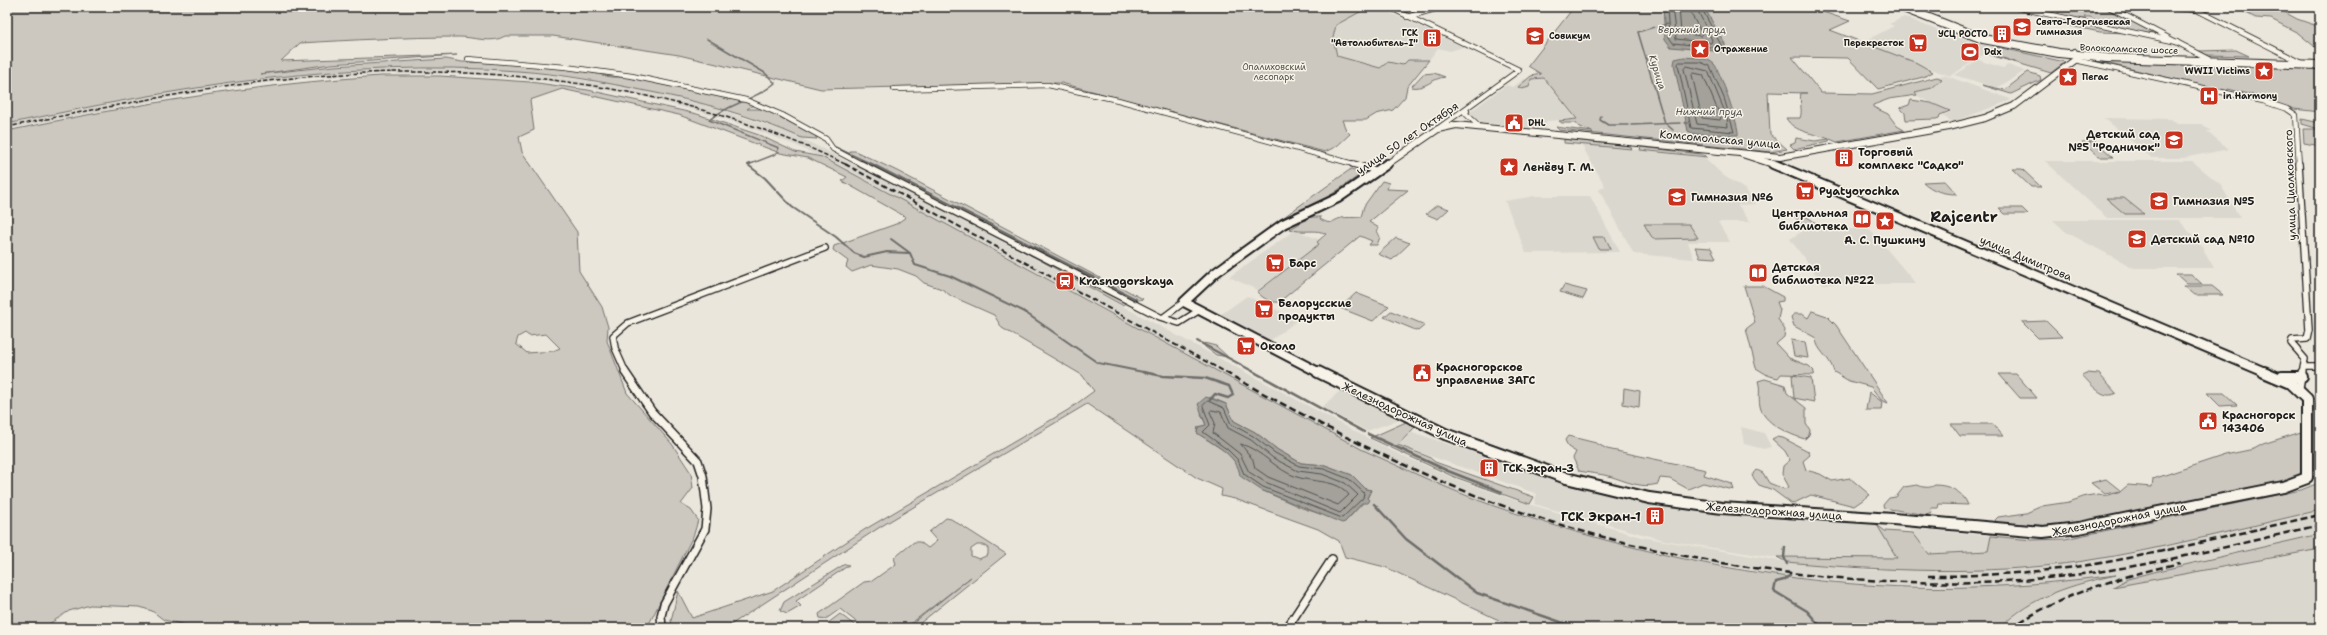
<svg xmlns="http://www.w3.org/2000/svg" width="2327" height="635" viewBox="0 0 2327 635" font-family="'Shantell Sans',sans-serif">
	<rect width="100%" height="100%" fill="#eae6dc"/>
	<filter id="ink" filterUnits="userSpaceOnUse"><feTurbulence type="fractalNoise" baseFrequency=".025" numOctaves="2"/><feDisplacementMap in="SourceGraphic" scale="8" xChannelSelector="R" yChannelSelector="G"/><feConvolveMatrix kernelMatrix="1 2 1 2 8 2 1 2 1" color-interpolation-filters="sRGB"/></filter>
	<g filter="url(#ink)">
		<g fill="#dad7ce">
			<path d="M1369,7h9l85,40 -13,4 -12,-3 -9,12h-21l-5,5 -15,-3 -8,6 -43,-12 -4,-18 3,-13z"/>
			<path d="M1904,17l33,13 57,18 -44,28 -89,-33 33,-17 -5,-2z"/>
			<path d="M1978,60l25,8 5,-3 17,6 -28,17 -43,-13z"/>
			<path d="M444,68l77,3 110,16 69,16 93,31 132,66 465,250 63,28 55,20 133,39 145,25 84,8h116l51,-3 86,-12 197,-45v24l-166,38 -26,7 -13,7 205,-37v79h-320l26,-21 25,-13 15,-6 44,-12 -86,9 -53,2 -93,-2 -48,-4 -54,-6 -88,-16 -64,-14 -60,-17 -71,-23 -65,-25 -67,-31 -395,-215 -35,-17 -78,-44 -58,-28 -72,-27 -86,-23 -103,-16 -70,-5h-84l-84,5 -83,11 -206,39v-5l28,-6 121,-24 81,-12 116,-11z"/>
			<path d="M1944,75l66,24 1,1 -58,22 -11,-6 9,-4 -34,-16 -27,-7z"/>
			<path d="M1544,78l32,41 -30,2v8l-60,-6 -9,-3 -7,-5v-3l36,-27 7,2 11,-8z"/>
			<path d="M2104,118l67,1 6,5h25l9,7h-4l22,18 -46,9h-31z"/>
			<path d="M1581,144l123,13 20,19 22,14 10,14 -18,1 12,17h-32l12,20h-42l6,17 -60,-5 -35,-64 6,-4z"/>
			<path d="M2045,161h147l28,23 20,34h-133z"/>
			<path d="M1535,196h55l30,56 -94,1 -21,-52z"/>
			<path d="M2053,220h126l23,27 12,21h-80l-68,-36z"/>
			<path d="M1806,229h64l46,55h-93l-33,-45z"/>
			<path d="M1295,230l28,11 -65,49 -29,-13z"/>
			<path d="M1247,296l30,14 21,10 -27,20 -51,-25z"/>
			<path d="M1341,390l53,27 4,3 -31,11 -45,-24z"/>
			<path d="M1741,427l23,6 7,14 -7,2 -20,-5z"/>
			<path d="M1412,432l157,53 86,21 118,13 104,6 21,34 -128,-2 -106,-17 -77,-21 -53,-15 3,-10 -138,-49z"/>
			<path d="M1910,528l81,8 -1,11 -1,4 -60,3z"/>
		</g>
		<g fill="#ccc8c0" stroke="#74726e" fill-rule="evenodd">
			<path d="M7,7h1362l-33,18 -3,13 4,18 43,12 8,-6 15,3 5,-5h21l-22,27 -2,10 -12,13 -17,4 -10,6h-24l4,10 4,4 -13,12 -12,6 -264,-69 -240,6 -142,-34 -126,-19h-48c-12,8 -32,1 -45,1 -54,0 -107,3 -160,6l-19,18 176,-6 -126,9 -71,10 74,-8 112,-7 16,3 43,1 75,7 31,7h18l106,21 18,7 -6,4h16l51,25 3,5 -15,-1c-49,-22 -103,-37 -156,-47 -42,-9 -85,-17 -128,-20 -172,-13 -344,17 -511,53z"/>
			<path d="M1574,7h234l42,14 -20,9 87,33 16,9 -10,5 -45,12 -30,-31 -56,-1 29,36 51,1 65,-17 5,2 -10,9 -17,4 2,3 -28,4 -16,6v2l15,7 9,12 7,4 -67,12 -7,-3 -1,2 -35,8 -4,-4 5,-2 1,-5 19,3 14,-2c-14,-6 -35,-6 -43,-21h14c3,-7 -1,-16 1,-25h6l-39,-1 2,42 17,15 -16,3 -212,-22 -3,-3 37,5 -15,-6 -2,-3h-14l-3,-2 18,-2 -33,-41 -13,1 -2,8 -7,2 -4,-2 13,-11 10,-2 -13,-8z"/>
			<path d="M2051,7h56l56,31 -55,-12 -18,-9h-6l3,4 -29,-6 1,-6z"/>
			<path d="M2234,7h41l22,12 23,8v24l-22,-18 -27,-14 -15,-1z"/>
			<path d="M2069,20l61,13 -30,-1 -34,-7z"/>
			<path d="M1997,47l68,15 -14,11 -64,-19 28,8 -28,-9z"/>
			<path d="M2236,50l13,6 -42,-1 -8,-4z"/>
			<path d="M2083,58l237,9v45l-26,-3 -37,-13 -29,-7 -1,2z"/>
			<path d="M2028,72l12,4 1,4 -30,14 -29,-9 23,5z"/>
			<path d="M1434,73l11,4c-13,1 -20,13 -34,10l12,-13z"/>
			<path d="M381,76h59l90,6 58,8 109,24 62,21 36,17 27,5 539,292c44,20 88,41 133,57 152,52 317,86 478,81 48,-1 96,-6 144,-12 -42,9 -85,21 -116,53h-479l-20,-7 -116,-54 -40,-10 -6,-16 -21,-12 -83,-30 -14,-3 1,-7 -25,-11 -110,-74 -207,123 -154,101h-53l-2,-7 7,-30 14,27 81,-27 91,-61 204,-120 26,-19 -12,-16 -80,-47 -8,-13 -43,-19 -9,-7 -18,-6 -8,-7 -18,-7 -27,-4 -19,7 -6,-5 2,-6 -15,-11 1,-4 62,-22 10,-7 -64,-36 5,-4 -39,-19 -28,-5 -101,-38 -117,-26 -32,11 4,30 -15,7 3,15 55,80 2,39 23,36 6,20 -1,14 20,52 45,51 19,29 2,15 -12,16 10,6 7,10 -4,14 -47,94h-351l-17,-2 -80,2 -35,-8 -12,-9 -12,-4 -50,-2 -21,6 -26,17h-36v-497c124,-26 248,-47 374,-55zM525,333l4,3 17,-2 14,14 -7,3 -26,2 -11,-9 2,-7zM1210,397l16,7 8,17 21,11 23,18 23,13 24,2 27,10 14,14 5,1 -4,9 -22,23 -43,-14 -41,-18 -35,-38 -29,-19 1,-6 8,-2 -5,-11z"/>
			<path d="M1911,100l20,3 19,8 -10,4 -1,3 -3,1 -30,1 -1,-7 -5,-5 9,-3z"/>
			<path d="M2302,119l18,4v27l-5,-5 -11,-2 -1,-14h16l-17,-5z"/>
			<path d="M1564,139l66,7 2,3 -68,-6z"/>
			<path d="M2089,141h6l18,16h-14l-17,-15h9z"/>
			<path d="M1641,147l60,7 6,3 -67,-7z"/>
			<path d="M850,151h5l42,20 205,108 -4,2 -249,-126z"/>
			<path d="M1351,169l12,4 -47,32 -35,14z"/>
			<path d="M2012,169h10l19,18h-10z"/>
			<path d="M1382,181l7,2 -2,6 21,1 -39,32 10,6 -2,3 3,6 -3,8h-8l3,-4 -12,-5 -81,66c-9,1 -16,-4 -22,-10l62,-48 -2,-2 9,-8c-9,-6 -24,0 -36,-5l21,-12h10l-1,2c12,7 11,2 21,-1 6,-1 13,0 20,-1l3,-11z"/>
			<path d="M1945,181l12,13c-14,0 -24,-3 -34,-12z"/>
			<path d="M2106,198h18l20,16h-19z"/>
			<path d="M1437,205l12,4 -11,10 -12,-5z"/>
			<path d="M1999,208h23l6,6h-23z"/>
			<path d="M1792,214c10,0 20,4 26,12h-14z"/>
			<path d="M1644,224h45l9,14 -45,1z"/>
			<path d="M992,233l40,23 13,4 81,43 -4,2 -130,-71z"/>
			<path d="M1593,237h12l6,12h-12z"/>
			<path d="M1396,238l14,5 -18,17 -14,-6z"/>
			<path d="M1695,247l16,1 5,10 -16,-1z"/>
			<path d="M2176,274h15l11,10h-15z"/>
			<path d="M1106,282h5l32,17 -9,2 -29,-16z"/>
			<path d="M1564,285l23,6 -4,8 -23,-7z"/>
			<path d="M1744,286h19l20,11v4l-6,1 3,8 -2,9 7,11 -1,7 -8,7 13,14 20,8 5,5 -1,4 -32,-1 -3,4 -9,-2 -13,-8 -10,-39 9,-7z"/>
			<path d="M2184,286h28l11,9h-28z"/>
			<path d="M1356,293l33,13 -16,15 -33,-13z"/>
			<path d="M1391,311l34,14 -7,6 -34,-14z"/>
			<path d="M1812,311l15,5 9,9 52,78 -7,-3 -10,-13 -22,-6 -15,-9c-4,-16 -18,-21 -18,-34l-22,-12 -3,-9 3,-3h8l6,4z"/>
			<path d="M2046,321l16,16 -24,1 -16,-16z"/>
			<path d="M1791,340l14,2 3,16 -14,-2z"/>
			<path d="M1204,343l12,3 12,11 -12,-2 -11,-8z"/>
			<path d="M2086,373l13,1 17,19c-13,8 -25,-9 -34,-18z"/>
			<path d="M1999,374h17l21,24h-17z"/>
			<path d="M1792,375l19,3 3,24 -20,-4z"/>
			<path d="M1765,379l20,6 2,8 19,15v16l4,6 -1,5 -4,4c-15,-4 -42,-16 -45,-33 -2,-9 1,-17 -2,-25z"/>
			<path d="M1624,388l16,3 -1,16 -16,-3z"/>
			<path d="M1869,392l13,10 -1,8h-15z"/>
			<path d="M2207,393h17l13,12 -17,1z"/>
			<path d="M1406,422l9,5 -17,18 31,12 6,5 99,35 -4,7 -78,-28 -82,-38z"/>
			<path d="M1951,424h42l10,12h-43z"/>
			<path d="M2301,432l1,39 -3,4 -11,6 -223,45 -14,2 -52,-3 -4,-5 3,-3 28,-4 16,-7 27,-4 17,-6 13,-2 7,2 15,-5 -16,3 -14,-11 15,-4 15,12 7,-6 24,2 1,-8 72,-24 29,-6 9,-5z"/>
			<path d="M1568,436l28,7 11,6 99,21 -2,5 28,9 2,6 -31,-7 -15,6 -18,-10 -10,-1 -2,6c-18,5 -32,-3 -49,-8 -9,-2 -20,-3 -30,-5l-6,-13 3,-6 -8,-5 -3,-7z"/>
			<path d="M1776,437l7,1 25,13 2,4 -7,6 3,9 14,4 12,7 18,-3 20,17 -16,11 -43,-11 -19,9 -19,-14 -14,-5 -7,-9 5,-6 6,3 6,10 15,6 5,-2 -7,-13 1,-8 7,-6 -5,-9 -13,-12z"/>
			<path d="M2320,478v32c-78,18 -157,39 -236,51 -99,15 -198,10 -298,1l-9,-5 120,1 -20,-33 8,6 28,2 16,21 59,-3 3,-15 41,4 33,-1 236,-49 15,-6z"/>
			<path d="M1917,485c6,2 12,4 18,0 13,0 28,6 33,20l-29,-1 -1,4h-7l1,5 -6,2 -42,-7 -1,-3 6,-7 7,-1 8,-10z"/>
			<path d="M946,518l5,1 55,35 -92,74h-7l64,-51 -66,51h-41l-24,-19 -14,10 -6,-1 -1,-4 45,-32 8,-1 24,-17 -2,-6 20,-16h6l8,6 9,-7 -8,-9zM977,545h6l5,3v7l-9,4 -8,-3v-7z"/>
			<path d="M2320,534v15l-207,38 15,-8 26,-7z"/>
			<path d="M845,564l4,1 -53,36 5,5 -14,8 -7,-3 4,-9z"/>
			<path d="M840,614l18,14h-33l4,-3 -1,-2z"/>
		</g>
		<g fill="#a3a19a" stroke="#6d6c68">
			<path d="M1663,7h41l21,37v8l-54,-5 -6,-8z"/>
			<path d="M1684,57c9,1 23,0 30,7 5,4 26,64 24,71l-43,-1 -7,-3 -14,-67 1,-5z"/>
			<path d="M1206,397l20,7 8,17 21,11 23,18 23,13 24,2 27,10 14,14 5,1 -4,8 2,2 -2,3h-5l-17,19 -3,1 -81,-33 -21,-14c-2,-21 -27,-32 -43,-43l1,-6 8,-2 -8,-21z"/>
		</g>
		<g fill="none" stroke-linecap="round" stroke-linejoin="round">
			<g stroke="#52514e" stroke-width="1">
				<path d="M1667,7l2,30 4,6 47,5 1,-3 -20,-38"/>
				<path d="M1672,7l4,32 35,4 1,-3 -16,-33"/>
				<path d="M1679,7l2,26 20,3 1,-3 -11,-19 -1,-7"/>
				<path d="M1680,62h20l10,4 14,32 10,34 -43,-4 -13,-64z"/>
				<path d="M1687,66l21,5 19,46 1,10 -31,-3 -13,-55z"/>
				<path d="M1694,73l9,2 18,43 -1,2 -18,-2 -10,-43z"/>
				<path d="M1208,401l16,7 7,16 22,12 22,17 24,13 25,3 25,10 15,14 -1,5 -21,20 -79,-31 -19,-13 -6,-14 -10,-10 -25,-18 7,-7 -7,-19z"/>
				<path d="M1212,410l9,2 7,16 23,12 22,18 25,13 24,3 23,9 13,12 -18,18 -75,-31 -16,-10 -9,-18 -27,-21 2,-10 -5,-11z"/>
				<path d="M1241,444c21,6 36,27 56,33 18,6 40,2 52,18l-11,10 -70,-28 -13,-9 -2,-8z"/>
			</g>
			<g stroke="#6d6c68" stroke-width="1.5">
				<path d="M1654,27l-16,5 27,91 8,7"/>
				<path d="M1658,27l9,-3"/>
				<path d="M707,39l58,34 10,10c-19,17 -46,20 -66,37l70,28 -3,6 -28,11"/>
				<path d="M1601,116l-1,4 8,5h20"/>
				<path d="M1685,123h3"/>
				<path d="M1631,125l49,-2"/>
				<path d="M835,147l39,18"/>
			</g>
			<g stroke="#6d6c68" stroke-width="2">
				<path d="M750,164l-2,1 17,13 27,29 44,30 18,16 10,4 23,-5 22,1"/>
				<path d="M872,164l264,135"/>
				<path d="M891,239l19,14 5,12 35,11 73,35 75,52 50,10"/>
				<path d="M1197,341l59,32"/>
			</g>
			<g stroke="#6d6c68" stroke-width="2.5">
				<path d="M1143,372l20,4 42,2 24,8 4,9 -5,3 -13,-4 -5,6"/>
				<path d="M1254,372l110,60"/>
				<path d="M1368,434l80,37 54,21"/>
				<path d="M1374,504l32,35 71,54 101,35"/>
				<path d="M1785,547l-1,10 3,7"/>
				<path d="M1790,575l-6,5 -8,2 -2,9 33,20 15,17"/>
			</g>
			<defs>
				<g id="street-far2">
					<path d="M1389,7l130,63 -79,57"/>
					<path d="M2015,7l162,35"/>
					<path d="M2109,7l100,52"/>
					<path d="M2167,7l30,3 105,53"/>
					<path d="M1407,17l35,-10"/>
					<path d="M468,59l98,8 66,9 114,24 36,15 44,24 7,10 30,16"/>
					<path d="M2075,60l188,41 24,8 9,6 3,50"/>
					<path d="M894,89l154,-4 70,15 239,65"/>
					<path d="M1467,111l-2,2 13,12"/>
				</g>
				<g id="street-far1">
					<path d="M861,164l299,153 19,6 19,-12"/>
					<path d="M1353,164l25,7"/>
					<path d="M2299,164l10,166 -2,9 -15,1 -1,3 14,16 -3,14"/>
					<path d="M1164,317l20,-15"/>
					<path d="M2305,366h15"/>
					<path d="M626,373l-11,-25 -2,-12 15,-13 197,-75"/>
				</g>
				<g id="street">
					<path d="M625,372l27,40 46,49 5,15 4,33 -2,20 -41,75 -3,12 1,12"/>
					<path d="M2299,389l3,-17"/>
					<path d="M1287,628l45,-69"/>
				</g>
				<g id="secondary-far2">
					<path d="M1742,154l34,11"/>
					<path d="M1386,165l52,-36 18,-4 324,32 169,-30 36,-9 29,-12 61,-46 2,-3 -3,-5"/>
				</g>
				<g id="secondary-far1">
					<path d="M1773,164l494,209"/>
					<path d="M1320,373l-136,-71 31,-29 68,-49 55,-26 49,-34"/>
				</g>
				<g id="secondary">
					<path d="M1318,372l127,62 121,44 83,20 73,10 171,11 150,13 36,-4 204,-41 24,-9v-79l-17,-16 -26,-11"/>
					<path d="M2282,377h20"/>
				</g>
				<path id="primary" d="M1901,7l82,32 76,14 48,5 213,7"/>
			</defs>
			<use href="#street-far2" stroke="#1c1c1c" stroke-width="6"/>
			<use href="#street-far1" stroke="#1c1c1c" stroke-width="8"/>
			<use href="#street" stroke="#1c1c1c" stroke-width="10"/>
			<use href="#secondary-far2" stroke="#1c1c1c" stroke-width="8"/>
			<use href="#secondary-far1" stroke="#1c1c1c" stroke-width="12"/>
			<use href="#secondary" stroke="#1c1c1c" stroke-width="14"/>
			<use href="#primary" stroke="#1c1c1c" stroke-width="10"/>
			<use href="#street-far2" stroke="#f7f3e8" stroke-width="4.5"/>
			<use href="#street-far1" stroke="#f7f3e8" stroke-width="5.5"/>
			<use href="#street" stroke="#f7f3e8" stroke-width="7"/>
			<use href="#secondary-far2" stroke="#f7f3e8" stroke-width="6"/>
			<use href="#secondary-far1" stroke="#f7f3e8" stroke-width="8"/>
			<use href="#secondary" stroke="#f7f3e8" stroke-width="10"/>
			<use href="#primary" stroke="#f7f3e8" stroke-width="8"/>
			<path stroke="#1c1c1c" stroke-width="1.5" stroke-dasharray="4.5 2" stroke-linecap="butt" d="M7,127c89,-18 178,-36 268,-47 193,-22 396,-1 572,85"/>
			<path stroke="#1c1c1c" stroke-width="2" stroke-dasharray="5.5 3" stroke-linecap="butt" d="M845,164l382,209"/>
			<g stroke="#1c1c1c" stroke-width="2.5" stroke-dasharray="7 3.5" stroke-linecap="butt">
				<path d="M1225,372c83,47 168,91 257,126 170,65 381,97 563,80 93,-8 184,-32 275,-53"/>
				<path d="M1928,576c52,0 103,-3 154,-10 81,-12 159,-34 238,-51"/>
				<path d="M2011,628c52,-35 109,-51 169,-65"/>
			</g>
		</g>
	</g>
	<defs>
		<symbol id="school-square" viewBox="-11 -11 22 22"><rect x="-9" y="-9" width="18" height="18" rx="4" fill="#c8321e" stroke="#f7f3e8"/><path d="M0-5L7-2L0 1L-7-2ZM-4 1L0 2.5L4 1V4Q0 6-4 4Z" fill="#fff"/></symbol>
		<symbol id="building-square" viewBox="-11 -11 22 22"><rect x="-9" y="-9" width="18" height="18" rx="4" fill="#c8321e" stroke="#f7f3e8"/><path d="M-4-6H4V6H1V3H-1V6H-4ZM-2.5-4.3h1.7v1.8h-1.7ZM.8-4.3h1.7v1.8H.8ZM-2.5-1h1.7V.8h-1.7ZM.8-1h1.7V.8H.8Z" fill="#fff"/></symbol>
		<symbol id="supermarket-square" viewBox="-11 -11 22 22"><rect x="-9" y="-9" width="18" height="18" rx="4" fill="#c8321e" stroke="#f7f3e8"/><path d="M-6-5.5h2.5l.6 2H6L4.5 2H-2.5L-4.4-4H-6ZM-1.5 3.2a1.3 1.3 0 1 0 .1 0ZM3 3.2a1.3 1.3 0 1 0 .1 0Z" fill="#fff"/></symbol>
		<symbol id="sight-square" viewBox="-11 -11 22 22"><rect x="-9" y="-9" width="18" height="18" rx="4" fill="#c8321e" stroke="#f7f3e8"/><path d="M0-6L1.8-2.2L6-1.7L2.9 1.2L3.7 5.4L0 3.3L-3.7 5.4L-2.9 1.2L-6-1.7L-1.8-2.2Z" fill="#fff"/></symbol>
		<symbol id="stadium-square" viewBox="-11 -11 22 22"><rect x="-9" y="-9" width="18" height="18" rx="4" fill="#c8321e" stroke="#f7f3e8"/><path d="M0-5a6.5 5 0 1 0 0 10a6.5 5 0 1 0 0-10ZM-3.5-1.8h7v3.6h-7Z" fill="#fff"/></symbol>
		<symbol id="hospital-square" viewBox="-11 -11 22 22"><rect x="-9" y="-9" width="18" height="18" rx="4" fill="#c8321e" stroke="#f7f3e8"/><path d="M-5-5h3v3.5h4V-5h3V5h-3V1.5h-4V5h-3Z" fill="#fff"/></symbol>
		<symbol id="civic-square" viewBox="-11 -11 22 22"><rect x="-9" y="-9" width="18" height="18" rx="4" fill="#c8321e" stroke="#f7f3e8"/><path d="M-.6-6.5H3V-4.5H.6V-3L4-1V1h2V6H-6V1h2V-1L-.6-3ZM-1.2 2.5V6h2.4V2.5Z" fill="#fff"/></symbol>
		<symbol id="library-square" viewBox="-11 -11 22 22"><rect x="-9" y="-9" width="18" height="18" rx="4" fill="#c8321e" stroke="#f7f3e8"/><path d="M-6-4Q-3-5.5-.7-3.5V5Q-3 3-6 4ZM6-4Q3-5.5 .7-3.5V5Q3 3 6 4Z" fill="#fff"/></symbol>
		<symbol id="station-square" viewBox="-11 -11 22 22"><rect x="-9" y="-9" width="18" height="18" rx="4" fill="#c8321e" stroke="#f7f3e8"/><path d="M-3-6H3Q5-6 5-4V2Q5 4 3 4L4.5 6H3L1.5 4h-3L-3 6H-4.5L-3 4Q-5 4-5 2V-4Q-5-6-3-6ZM-3.5-4v3h7v-3ZM-3.5 1v1.5H-2V1ZM2 1v1.5H3.5V1Z" fill="#fff"/></symbol>
	</defs>
	<g fill-rule="evenodd">
		<use href="#school-square" x="2011" y="16" width="22" height="22"/>
		<use href="#building-square" x="1991" y="23" width="22" height="22"/>
		<use href="#school-square" x="1524" y="25" width="22" height="22"/>
		<use href="#building-square" x="1421" y="27" width="22" height="22"/>
		<use href="#supermarket-square" x="1907" y="32" width="22" height="22"/>
		<use href="#sight-square" x="1689" y="38" width="22" height="22"/>
		<use href="#stadium-square" x="1959" y="41" width="22" height="22"/>
		<use href="#sight-square" x="2253" y="60" width="22" height="22"/>
		<use href="#sight-square" x="2057" y="66" width="22" height="22"/>
		<use href="#hospital-square" x="2198" y="85" width="22" height="22"/>
		<use href="#civic-square" x="1503" y="112" width="22" height="22"/>
		<use href="#school-square" x="2163" y="129" width="22" height="22"/>
		<use href="#building-square" x="1833" y="147" width="22" height="22"/>
		<use href="#sight-square" x="1498" y="156" width="22" height="22"/>
		<use href="#supermarket-square" x="1794" y="180" width="22" height="22"/>
		<use href="#school-square" x="1666" y="186" width="22" height="22"/>
		<use href="#school-square" x="2148" y="190" width="22" height="22"/>
		<use href="#library-square" x="1851" y="208" width="22" height="22"/>
		<use href="#sight-square" x="1874" y="210" width="22" height="22"/>
		<use href="#school-square" x="2126" y="228" width="22" height="22"/>
		<use href="#supermarket-square" x="1264" y="252" width="22" height="22"/>
		<use href="#library-square" x="1747" y="262" width="22" height="22"/>
		<use href="#station-square" x="1054" y="270" width="22" height="22"/>
		<use href="#supermarket-square" x="1253" y="298" width="22" height="22"/>
		<use href="#supermarket-square" x="1235" y="335" width="22" height="22"/>
		<use href="#civic-square" x="1411" y="362" width="22" height="22"/>
		<use href="#civic-square" x="2197" y="410" width="22" height="22"/>
		<use href="#building-square" x="1478" y="457" width="22" height="22"/>
		<use href="#building-square" x="1644" y="505" width="22" height="22"/>
	</g>
	<g text-anchor="middle" stroke-width="3" stroke-linejoin="round" paint-order="stroke">
		<g font-size="9" font-weight="bold" fill="#1c1c1c" stroke="#f7f3e8" text-anchor="start">
			<text x="2036" y="25">Свято-Георгиевская<tspan x="2036" dy="10">гимназия</tspan></text>
			<text x="1418" y="36" text-anchor="end">ГСК<tspan x="1418" dy="10">"Автолюбитель-I"</tspan></text>
			<text x="1988" y="37" text-anchor="end">УСЦ РОСТО</text>
			<text x="1549" y="39">Совикум</text>
			<text x="1904" y="46" text-anchor="end">Перекресток</text>
			<text x="1714" y="52">Отражение</text>
			<text x="1984" y="55">Ddx</text>
			<text x="2250" y="74" text-anchor="end">WWII Victims</text>
			<text x="2082" y="80">Пегас</text>
			<text x="2223" y="99">in Harmony</text>
			<text x="1528" y="126">DHL</text>
		</g>
		<g font-size="9" fill="#1c1c1c" stroke="#f7f3e8">
			<text transform="translate(2129 49) rotate(2)" y="3">Волоколамское шоссе</text>
		</g>
		<g font-size="9" fill="#51504d" stroke="#f7f3e8">
			<text x="1274" y="70">Опалиховский<tspan x="1274" dy="10">лесопарк</tspan></text>
		</g>
		<g font-size="10" font-style="italic" fill="#52514e" stroke="#f7f3e8">
			<text x="1692" y="33">Верхний пруд</text>
			<text transform="translate(1658 72) rotate(73)" y="4">Курица</text>
			<text x="1709" y="115">Нижний пруд</text>
		</g>
		<g font-size="11" font-weight="bold" fill="#1c1c1c" stroke="#f7f3e8" text-anchor="start">
			<text x="2160" y="138" text-anchor="end">Детский сад<tspan x="2160" dy="13">№5 "Родничок"</tspan></text>
			<text x="1858" y="156">Торговый<tspan x="1858" dy="13">комплекс "Садко"</tspan></text>
			<text x="1523" y="171">Ленёву Г. М.</text>
			<text x="1819" y="195">Pyatyorochka</text>
			<text x="1691" y="201">Гимназия №6</text>
			<text x="2173" y="205">Гимназия №5</text>
			<text x="1848" y="217" text-anchor="end">Центральная<tspan x="1848" dy="13">библиотека</tspan></text>
			<text x="2151" y="243">Детский сад №10</text>
			<text x="1885" y="244" text-anchor="middle">А. С. Пушкину</text>
			<text x="1289" y="267">Барс</text>
			<text x="1772" y="271">Детская<tspan x="1772" dy="13">библиотека №22</tspan></text>
			<text x="1079" y="285">Krasnogorskaya</text>
			<text x="1278" y="307">Белорусские<tspan x="1278" dy="13">продукты</tspan></text>
			<text x="1260" y="350">Около</text>
			<text x="1436" y="371">Красногорское<tspan x="1436" dy="13">управление ЗАГС</tspan></text>
			<text x="2222" y="419">Красногорск<tspan x="2222" dy="13">143406</tspan></text>
			<text x="1503" y="472">ГСК Экран-3</text>
		</g>
		<g font-size="11" fill="#1c1c1c" stroke="#f7f3e8">
			<text transform="translate(1407 138) rotate(-34)" y="4">улица 50 лет Октября</text>
			<text transform="translate(1720 139) rotate(5)" y="4">Комсомольская улица</text>
			<text transform="translate(2290 185) rotate(-92)" y="4">улица Циолковского</text>
			<text transform="translate(2026 258) rotate(23)" y="4">улица Димитрова</text>
			<text transform="translate(1405 414) rotate(25)" y="4">Железнодорожная улица</text>
			<text transform="translate(1774 511) rotate(4)" y="4">Железнодорожная улица</text>
			<text transform="translate(2119 519) rotate(-11)" y="4">Железнодорожная улица</text>
		</g>
		<g font-size="13" font-weight="bold" fill="#1c1c1c" stroke="#f7f3e8" text-anchor="end">
			<text x="1641" y="521">ГСК Экран-1</text>
		</g>
		<g font-size="15" font-weight="bold" fill="#1c1c1c" stroke="#f7f3e8">
			<text x="1964" y="222">Rajcentr</text>
		</g>
	</g>
	<rect width="2327" height="635" fill="none" stroke="#f7f3e8" stroke-width="24"/>
	<rect x="12" y="12" width="2303" height="611" fill="none" stroke="#1c1c1c" stroke-width="1.5" filter="url(#ink)"/>
</svg>
